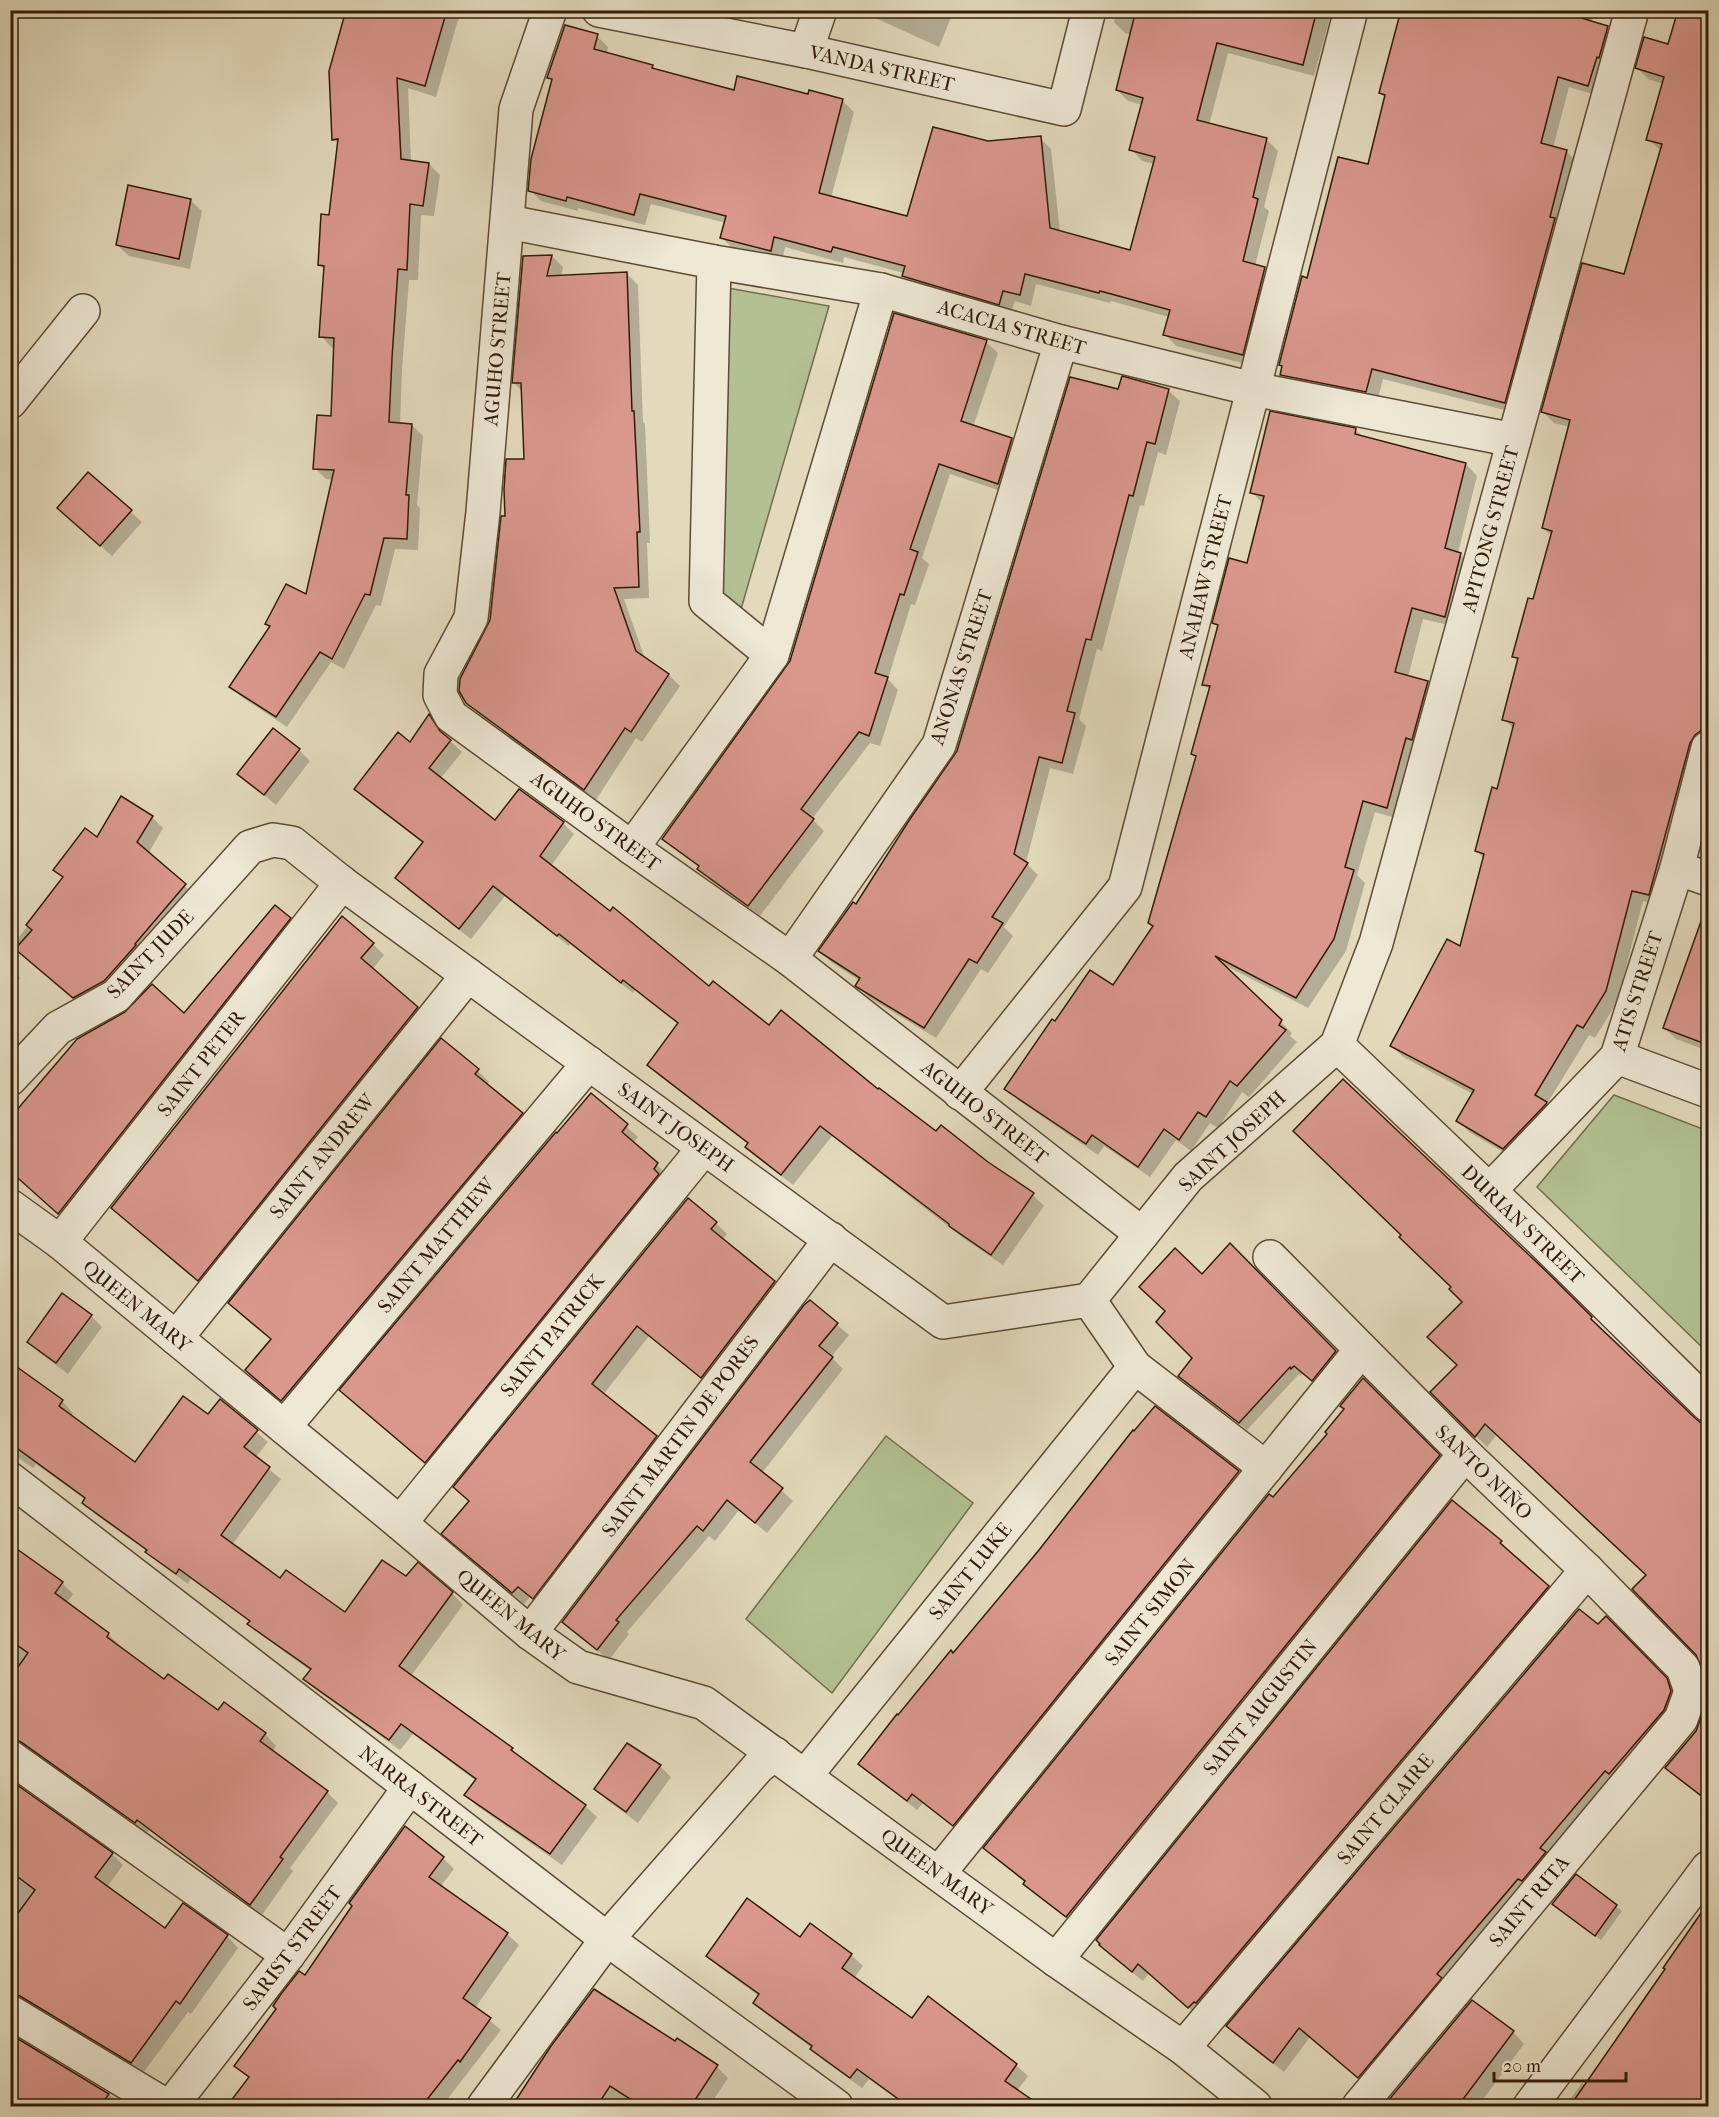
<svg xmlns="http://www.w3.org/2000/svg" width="1719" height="2117" viewBox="0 0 1719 2117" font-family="'IM FELL French Canon',serif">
	<rect width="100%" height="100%" fill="#e3dabd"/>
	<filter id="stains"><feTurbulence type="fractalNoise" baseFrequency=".00333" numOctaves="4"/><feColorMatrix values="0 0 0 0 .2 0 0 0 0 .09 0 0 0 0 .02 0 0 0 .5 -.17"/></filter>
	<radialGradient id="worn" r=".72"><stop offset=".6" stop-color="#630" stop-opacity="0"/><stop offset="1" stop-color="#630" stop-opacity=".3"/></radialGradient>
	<g fill="#b2c093" stroke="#726e4c" stroke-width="1.5">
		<path d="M717,286l112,20 -90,310 -25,-18z"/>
		<path d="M1614,1095l94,36v222l-171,-166z"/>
		<path d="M886,1436l87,67 -141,190 -86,-74z"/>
	</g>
	<g fill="#0003" fill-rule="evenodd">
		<path d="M357,10h106l-6,13 -21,74 -28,-9 3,74 18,2 11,11 -6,41 -13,-1 -3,65h-9l-7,90 -2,54 12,1 11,11 -6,69 3,3 -2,42 -23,-1 -14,57 -5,-1 -32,64 -13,-7 -44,65 -44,-29 -12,-11 40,-59 -4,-5 40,-26 26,-117 -7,-1 -11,-11 17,-50 3,-70h-3l-11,-12 5,-65 -6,-6 10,-49 9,-72 -6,-5z"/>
		<path d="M858,10h96l-15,37z"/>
		<path d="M1117,10h215l-18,66 -86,-23 -19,72 57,14 12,12 -14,56 5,4 -14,55 10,2 11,12 -22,86 -78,-20 -11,-12 4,-17 -58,-16 -1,2 -74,-19 -5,22 -16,-5 -5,14 -95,-28 -11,-11v-3l-60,-16 -1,6 -58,-16 -3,15 -49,-13 -11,-11 4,-15 -75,-19 -6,21 -67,-17v3l-37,-10 -11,-11 23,-109 -4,-3 48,-42 11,11 -1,7 45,12 5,5 78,20 74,5 33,4 12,12 -23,86 78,20 79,-75 52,-5 11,11 9,83 71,20 24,-88 -13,-3 -11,-12 12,-44 -15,-4 -11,-11 14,-55 -6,-2 -11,-11z"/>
		<path d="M1401,10h193l-3,12 16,5 12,11 -20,58 -30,-9 -16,61 13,3 12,12 -62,250 -133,-34 -6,23 -85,-16 -11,-11 27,-95 61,-114 17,-68 -6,-5z"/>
		<path d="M1679,10h29v734l-48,162 -17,-5 -26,101 -22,36 -6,-3 -42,69 11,10 -43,45 -46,-27 -11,-12 15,-26 -70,-37 -11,-11 69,-98 23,-89 -7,-8 21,-61 16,-61 -10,-10 15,-57 -6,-6 21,-55 18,-65 -9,-8 27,-101 -16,-4 -11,-11 82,-136 36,-125 -13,-12 15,-55 -15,-5 -11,-11 32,-22z"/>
		<path d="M190,200l12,11 -12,58 -61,-13 -12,-11z"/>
		<path d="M552,256l11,11 -2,9 65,-3 12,12 5,137 2,2 5,119h-3l2,55 -25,1 21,60 24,16 11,11 -38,56 -6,-4 -40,62 -117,-86 -12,-11 24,-82 15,-103 19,-58 -2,-68 -9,-9 10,-126zM548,266h3l-5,17 -2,-1z"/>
		<path d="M986,342l12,11 -25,74 38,13 12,11 -13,43 -60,-20 -28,84 7,6 -14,41 -4,-1 -23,75 10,11 -18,56 -10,-3 -58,76 12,12 -64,85 -50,-36 -10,-12 -36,-30 127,-177z"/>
		<path d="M1168,390l12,11 -14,54 -8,-3 -14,54 -4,-1 -38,146 -5,-2 -18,70 7,7 -13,48 -23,-6 -24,95 12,12 -34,52 9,9 -25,37 -7,-4 -45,69 -68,-41 -11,-12 3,-4 -29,-19 -11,-11 37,-45 101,-155 161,-360z"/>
		<path d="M1356,430l7,7 103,27 11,12 -19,77 14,13 -16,61 -33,-8 -15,58 20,5 11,12 -40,125 -24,-7 -18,63 8,8 -19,68 -38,57 -86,-44 70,69 -2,3 7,6 -48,55 -7,-5 -24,36 -8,-5 -19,28 -15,-11 -26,37 -46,-31 -6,9 -80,-55 -12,-11 50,-66 57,-36 41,-60 43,-169 -4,-4 17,-64 -6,-6 15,-57 -5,-4 34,-58 15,-61 -11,-12z"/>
		<path d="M88,474l54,48 -30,34 -53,-48z"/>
		<path d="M429,716l18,22 15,14 -22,27 55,43 68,1 11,11 -23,32 158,122 60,39 109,64 58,42 51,30 46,32 11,11 -41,59 -41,-28 -130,-101 -39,49 -35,-27 -11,-11 2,-3 -89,-68 -11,-11 30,-41 -44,-34 -2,3 -63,-49 -1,2 -64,-50 -34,43 -63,-49 -11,-12 27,-34 -57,-44 -11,-11 55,-45z"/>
		<path d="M299,750l11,11 -34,44 -37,-31z"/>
		<path d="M152,817l11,11 -15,26 48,42 -110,112 -73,-63 51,-67 -9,-8 43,-31z"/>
		<path d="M1708,904v147l-32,-12 -12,-11z"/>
		<path d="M290,919l11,11 -231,294 -60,-53z"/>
		<path d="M373,944l11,11 -12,15 56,49 -218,272 -86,-72z"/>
		<path d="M10,968l10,10 -10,11z"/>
		<path d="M442,1040l36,31 11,11 -2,3 46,40 -239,286 -47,-41 25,-30z"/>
		<path d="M591,1096l47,41 -5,6 36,33 -232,297 -84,-72 204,-266z"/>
		<path d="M716,1223l11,11 -5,6 64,53 -73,95 -64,-52 -46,59 64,54 -122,160 -15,-12 -6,7 -69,-59z"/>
		<path d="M1230,1245l113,115 -23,28 -17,-15 -3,3 -1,-2 -52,56 -67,-54 14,-18 8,-82z"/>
		<path d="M810,1302l39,33 -18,22 12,12 -81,104 31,28 -26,32 -28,-23 -24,31 -6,-5 -82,96 2,2 -20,26 -45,-38z"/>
		<path d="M91,1316l11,11 -34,47 -28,-21 -11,-11z"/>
		<path d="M1628,1357l80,78v246l-10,-27 -50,-79 -151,-141 -10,13 -55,-55z"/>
		<path d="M1363,1380l87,87 -372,460 -42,-32 -11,-11 1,-1 -41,-35 344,-414z"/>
		<path d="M10,1382l52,19 11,12 -2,3 65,48 72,-48 13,-15 47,41 -13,16 26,21 -49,66 49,35 64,34 61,-36 46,15 11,12 -52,71 101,73 12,12 61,45 12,11 -35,48 -85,-59 -11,-11 10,-14 -63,-47 -13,16 -84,-60 -11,-11 6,-8 -50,-36 -12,-11 1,-2 -59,-43 -3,5 -29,-21 -11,-11 -53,-38 -11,-12 2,-2 -50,-36 -3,4 -23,-16z"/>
		<path d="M1155,1408l83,64 10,10 -284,353 -41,-32 -6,7 -57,-46 180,-213z"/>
		<path d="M1501,1542l10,10 -1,2 48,43 -359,420 -50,-44 -6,8 -32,-25 -10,-11z"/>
		<path d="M10,1546l50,37 -9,17 12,-16 10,10 -7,10 42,30 12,12 -2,1 46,34 55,31 5,-7 41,29 11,12 -4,6 55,40 11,11 -48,65 3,3 -31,44 -113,-85 -3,3 -112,-80 -10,-4 -14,4z"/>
		<path d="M1606,1618l70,72 5,12 -312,384 -59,-49 -26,35 -46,-36 -10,-10z"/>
		<path d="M1708,1702v100l-30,-23 -11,-11 33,-42z"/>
		<path d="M660,1766l11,11 -33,46 -31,-23 -11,-11z"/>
		<path d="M10,1782l102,72 11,11 -16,22 58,43 18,-25 44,31 11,12 -47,66 -3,-2 -45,61 -111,-66 -22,-16z"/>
		<path d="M443,1858l11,11 -14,18 67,47 12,11 -44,63 26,22 -59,76h-213l21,-27 -14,-13 69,-89z"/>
		<path d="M1576,1876l46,35 -21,29 -42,-31z"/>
		<path d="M1708,1902v204h-143l17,-23 4,3 120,-177 -2,-1z"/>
		<path d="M811,1925l40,30 12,11 -9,12 58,42 104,45 12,11 -11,15 21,15h-132l-37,-27 -7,9 -39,-28 -11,-12 -46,-34 -12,-11 5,-7 -40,-29 -11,-11 93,-17z"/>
		<path d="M1472,2002l41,30 11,12 -46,62h-94z"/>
		<path d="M10,2036l118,70h-118z"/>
		<path d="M675,2044l42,23 11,11 -16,24 5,4h-203l39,-59z"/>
	</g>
	<g fill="#da978e" stroke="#321b06" stroke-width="1.5">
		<path d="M346,10h101l-22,76 -28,-8 4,81 28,4 -6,43 -13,-2 -3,66 -9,-1 -6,89 -3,64 23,2 -6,71h3l-2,44 -23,-1 -14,57 -5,-1 -33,65 -12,-7 -44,65 -47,-30 41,-61 -5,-2 21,-40 20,10 28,-124 -21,-1 4,-54 14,1 3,-78 -15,-1 5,-71 -6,-1 3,-51 8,1 9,-76 -6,1 -3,-69z"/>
		<path d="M1136,10h181l-14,55 -86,-22 -20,77 70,18 -14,59 5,2 -15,62 22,6 -22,88 -80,-20 7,-25 -70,-19 -1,2 -74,-19 -5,21 -17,-4 -4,14 -97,-29 3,-10 -72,-19 -2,5 -57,-15 -3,14 -51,-13 6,-22 -86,-22 -6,21 -67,-18 -1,4 -38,-10 3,-32 21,-80 -5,-1 18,-53 33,9 -4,15 59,16 -1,3 82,22 3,-14 71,18 1,-4 34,9 -24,94 88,23 26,-89 55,14 53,-5 9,92 80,22 25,-93 -26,-7 14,-52 -27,-8z"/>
		<path d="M1401,10h179l-2,7 30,9 -9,32 -2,-1 -9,29 -30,-9 -17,66 26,7 -17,67 5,1 -50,185 -133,-34 -6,23 -86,-17 2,-9 -3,-1 23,-89 5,2 31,-121 30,7 17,-69 -6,-2z"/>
		<path d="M1678,10h30v720h-6l-7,5 -5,8 -41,152 -17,-4 -26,100 -23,37 -6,-3 -42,70 12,7 -1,2 -43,45 -47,-28 18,-31 -84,-44 57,-107 13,7 24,-92 -9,-3 17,-64 5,2 17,-66 -12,-3 16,-62 -6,-1 16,-59 5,1 19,-68 -10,-3 28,-108 -29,-8 41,-149 42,11 38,-130 -16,-4 18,-63 -29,-9 9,-31 24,7z"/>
		<path d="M128,185l63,14 -12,60 -63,-14z"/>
		<path d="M552,255l-5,21 80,-4 5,139h2l6,121h-3l2,55 -25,1 22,63 33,23 -38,58 -6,-4 -41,62 -118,-87 -7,-12 1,-12 30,-59 11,-104h4l-1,-27 2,-30h18l-3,-76h-9l11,-127z"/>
		<path d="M894,313l93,27 -26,81 51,17 -14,46 -59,-20 -29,85 8,3 -14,43 -4,-1 -25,79 13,4 -19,59 -10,-4 -58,77 13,10 -66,87 -51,-37 2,-3 -37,-27 128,-178z"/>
		<path d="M1122,376l47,13 -14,55 -8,-2 -14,54 -4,-1 -38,145 -5,-1 -19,72 8,2 -13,50 -23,-6 -25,97 14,9 -36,54 11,6 -26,40 -8,-4 -45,69 -69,-42 5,-8 -42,-27 35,-49 3,2 54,-85 47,-68 113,-374 48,12z"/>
		<path d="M1270,411l86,17 -1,6 111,29 -21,85 16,5 -16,64 -33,-9 -17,64 33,9 -16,59 -6,-2 -19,70 -24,-7 -18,66 9,3 -20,69 -38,59 -81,-42 67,64 -3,5 7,5 -49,56 -7,-5 -24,36 -8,-5 -19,28 -15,-11 -26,38 -46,-32 -6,9 -82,-55 48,-70 3,2 35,-51 23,15 40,-59 -5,-3 48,-167 -5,-2 19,-68 -8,-1 16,-60 -6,-2 17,-65 18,5 17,-67 -14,-3z"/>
		<path d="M88,472l44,38 -32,36 -43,-38z"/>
		<path d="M429,714l11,17 11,9 -22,28 66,52 24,-31 45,33 -24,34 70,55 3,-4 96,79 4,-5 56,44 12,-15 97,79 1,-1 57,43 5,-6 47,37 46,31 -43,62 -42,-29v-2l-129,-98 -39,49 -36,-28 3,-4 -101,-78 31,-42 -55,-43 -2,3 -62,-49 -2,2 -64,-50 -34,43 -64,-51 28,-36 -69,-53 44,-57 12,10z"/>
		<path d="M273,728l27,21 -36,46 -27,-21z"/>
		<path d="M121,796l32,20 -16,26 49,42 -51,60 1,1 -32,36 -31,17 -58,-49 17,-19 -6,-5 37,-48 -10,-7 32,-42 12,9z"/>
		<path d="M275,905l16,13 -233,296 -48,-43v-53l67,-79 48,-27 27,-28 32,29z"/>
		<path d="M1704,913l4,1v131l-45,-17z"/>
		<path d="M342,916l32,27 -13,15 57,49 -220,274 -87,-73z"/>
		<path d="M441,1038l38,31 -4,5 48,39 -242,288 -36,-31 26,-31 -43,-36z"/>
		<path d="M1343,1079l205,194 44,44 -1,2 104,99 13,11v255l-12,-29 -64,-66 14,-14 -161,-151 -10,13 -45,-45 27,-27 -30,-28 35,-35 -13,-13 2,-2 -52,-50 2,-2 -108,-104z"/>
		<path d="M591,1093l37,31 -6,8 36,31 -4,6 5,5 -234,289 -86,-73 217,-258 1,1z"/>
		<path d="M688,1198l29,24 -6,7 64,52 -74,97 -64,-52 -45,58 65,52 -124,163 -15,-12 -6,6 -71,-59 28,-33 -16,-14z"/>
		<path d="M1230,1243l106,108 -24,30 -18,-15 -3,3 -1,-2 -51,56 -61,-47 14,-18 -36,-36 9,-11 -26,-24 36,-39 27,26z"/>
		<path d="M62,1293l30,22 -36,48 -29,-21z"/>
		<path d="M810,1300l28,23 -19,23 14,11 -83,105 33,26 -28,35 -28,-23 -24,31 -6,-5 -81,94 3,2 -22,28 -35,-28 242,-317z"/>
		<path d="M10,1362l53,38 -4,6 76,56 48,-66 25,18 12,-15 38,31 -14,17 26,20 -49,68 59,43 6,-8 59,42 37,-52 24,16 12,-14 35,30 -54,74 114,82 -2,2 75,55 -36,49 -86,-59 12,-16 -75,-55 -12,16 -86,-61 8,-10 -64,-45 3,-3 -71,-52 -3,5 -31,-22 2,-2 -65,-47 3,-5 -75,-55z"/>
		<path d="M1363,1378l77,77 -374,462 -43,-33 2,-3 -42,-33 286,-354 4,3 54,-63 -2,-2 19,-23 -4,-3z"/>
		<path d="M1155,1406l84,65 -286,355 -41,-32 -5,7 -49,-37 39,-50 1,1 53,-65 2,3 86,-103 94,-120 1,1z"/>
		<path d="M1452,1500l50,41 -2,2 49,43 -353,417 -2,-1 -6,6 -50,-44 -6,8 -33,-27 1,-1 -4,-4z"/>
		<path d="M10,1544l53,38 -8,11 54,40 -2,4 57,42 4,-5 50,36 6,-8 42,31 -6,8 68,50 -48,66 3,2 -33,46 -113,-85 -2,3 -114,-81 -11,-4v-60l18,-25 -18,-13z"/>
		<path d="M1579,1609l19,15 8,-8 61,62 4,13 -7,19 -55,64 -4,-3 -65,77 6,4 -24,29 -4,-2 -81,95 5,4 -84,100 -59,-50 -26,35 -47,-37z"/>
		<path d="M1708,1698v103l-43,-33 31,-37z"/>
		<path d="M627,1743l34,22 -35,47 -32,-23z"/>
		<path d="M10,1780l103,73 -18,24 70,51 18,-25 45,32 -48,69 -4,-3 -45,62 -111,-67 -10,-3v-69l25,-34 -25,-19z"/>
		<path d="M405,1826l39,31 -15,20 79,56 -45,65 28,20 -31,44 -2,-2 -36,46h-195l22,-29 -15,-11 42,-57 -3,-3 8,-12 18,-23 6,4 47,-69 -3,-3z"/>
		<path d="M1576,1874l41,31 -22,31 -43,-32z"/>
		<path d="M747,1898l53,39 10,-14 42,31 -10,14 70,50 16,-22 89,68 -12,17 36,25h-133l-51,-37 -7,9 -40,-29 2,-3 -59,-43 6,-9 -53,-38z"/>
		<path d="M1708,1903v203h-138l61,-88 34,-49 -2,-1z"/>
		<path d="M594,1989l81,52 2,-3 41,27 -27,41h-50l-31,-20 -13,20h-85l39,-60z"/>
		<path d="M1472,2000l42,31 -56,75h-65l-6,-4z"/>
		<path d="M10,2034l99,60 -9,12h-90z"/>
	</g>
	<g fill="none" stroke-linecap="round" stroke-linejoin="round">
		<defs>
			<g id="minor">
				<path d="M550,10l-34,99 -33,403 -12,106 -30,56 -1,21 11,21 181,132 158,111 352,275"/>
				<path d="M599,10l207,41 258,58 25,-99"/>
				<path d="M806,51l14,-41"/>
				<path d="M508,222l206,40 167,28 180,52 192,47 261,51"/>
				<path d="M714,262l-8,339 66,54"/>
				<path d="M10,402l73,-91"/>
				<path d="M632,848l140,-193 109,-365"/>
				<path d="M1677,868l31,11"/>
				<path d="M790,959l149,-214 122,-403"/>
				<path d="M1337,1045l202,193 169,167"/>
				<path d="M1617,1057l91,34"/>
				<path d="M10,1079l48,-51 58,-32 134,-149 23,-7 19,3 50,40 601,439 146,-22 99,-123 149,-132 39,-102 256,-933"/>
				<path d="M960,1093l165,-206 226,-877"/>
				<path d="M1489,1191l128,-134 60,-189 31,-120"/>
				<path d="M10,1206l50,36 116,96 224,185 130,110 48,34 126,36 352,257 127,88 72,58"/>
				<path d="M60,1242l282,-359"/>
				<path d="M1270,1257l195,197 122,116 96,98 8,23 -10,28 -322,387"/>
				<path d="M1089,1300l46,67 131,101"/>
				<path d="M176,1338l292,-363"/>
				<path d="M284,1427l305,-364"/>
				<path d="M10,1479l597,460 229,167"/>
				<path d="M400,1523l304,-375"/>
				<path d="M530,1633l301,-394"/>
				<path d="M10,1757l278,198"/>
				<path d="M805,1776l330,-409"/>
				<path d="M939,1873l422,-523"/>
				<path d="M1056,1960l409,-506"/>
				<path d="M10,2012l156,94"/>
				<path d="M1183,2048l404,-478"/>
				<path d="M171,2106l117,-151 122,-168"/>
				<path d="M484,2106l123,-167 152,-173 16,-12"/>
				<path d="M1530,2106l178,-238"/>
			</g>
		</defs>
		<use href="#minor" stroke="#5e4b34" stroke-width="36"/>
		<use href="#minor" stroke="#ede7d4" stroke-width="33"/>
	</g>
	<g text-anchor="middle" stroke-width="4.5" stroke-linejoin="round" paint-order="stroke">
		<g font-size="20" fill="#321b06" stroke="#ede7d4">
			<text transform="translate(882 68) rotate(13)" y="7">VANDA STREET</text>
			<text transform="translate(1012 327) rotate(16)" y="7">ACACIA STREET</text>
			<text transform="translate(497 349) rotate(-85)" y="7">AGUHO STREET</text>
			<text transform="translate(1490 529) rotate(-75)" y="7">APITONG STREET</text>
			<text transform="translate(1205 577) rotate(-76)" y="7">ANAHAW STREET</text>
			<text transform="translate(961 667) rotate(-72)" y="7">ANONAS STREET</text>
			<text transform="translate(596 821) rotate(36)" y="7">AGUHO STREET</text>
			<text transform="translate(150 954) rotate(-46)" y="7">SAINT JUDE</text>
			<text transform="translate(1637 991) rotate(-72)" y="7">ATIS STREET</text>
			<text transform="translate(201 1063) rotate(-52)" y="7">SAINT PETER</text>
			<text transform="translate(985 1112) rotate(38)" y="7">AGUHO STREET</text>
			<text transform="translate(676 1127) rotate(36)" y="7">SAINT JOSEPH</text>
			<text transform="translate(1232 1141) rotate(-43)" y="7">SAINT JOSEPH</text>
			<text transform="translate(322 1156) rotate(-51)" y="7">SAINT ANDREW</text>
			<text transform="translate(1523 1224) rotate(44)" y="7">DURIAN STREET</text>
			<text transform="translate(436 1245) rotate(-50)" y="7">SAINT MATTHEW</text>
			<text transform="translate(137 1306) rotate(39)" y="7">QUEEN MARY</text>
			<text transform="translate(552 1335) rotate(-51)" y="7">SAINT PATRICK</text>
			<text transform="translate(680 1436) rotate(-53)" y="7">SAINT MARTIN DE PORES</text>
			<text transform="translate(1484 1472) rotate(44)" y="7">SANTO NIÑO</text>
			<text transform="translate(970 1571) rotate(-51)" y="7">SAINT LUKE</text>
			<text transform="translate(1150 1612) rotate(-51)" y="7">SAINT SIMON</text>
			<text transform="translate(511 1615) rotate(39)" y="7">QUEEN MARY</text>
			<text transform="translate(1260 1707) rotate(-51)" y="7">SAINT AUGUSTIN</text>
			<text transform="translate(421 1796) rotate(38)" y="7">NARRA STREET</text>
			<text transform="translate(1385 1809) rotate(-50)" y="7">SAINT CLAIRE</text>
			<text transform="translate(937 1872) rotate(36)" y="7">QUEEN MARY</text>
			<text transform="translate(1529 1901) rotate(-50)" y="7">SAINT RITA</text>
			<text transform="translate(292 1948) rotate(-53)" y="7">SARIST STREET</text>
		</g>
	</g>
	<rect width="1719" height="2117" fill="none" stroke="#e3dabd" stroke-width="36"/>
	<rect x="12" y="12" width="1695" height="2093" fill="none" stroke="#321b06" stroke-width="3"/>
	<rect x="18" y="18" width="1683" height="2081" fill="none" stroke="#321b06" stroke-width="1.5"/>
	<path d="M1494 2072v9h132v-9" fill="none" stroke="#321b06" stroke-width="3"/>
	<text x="1503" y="2072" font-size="18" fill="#321b06" stroke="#ede7d4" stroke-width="4.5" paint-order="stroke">20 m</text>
	<rect width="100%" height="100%" filter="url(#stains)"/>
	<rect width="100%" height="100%" fill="url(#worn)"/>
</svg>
